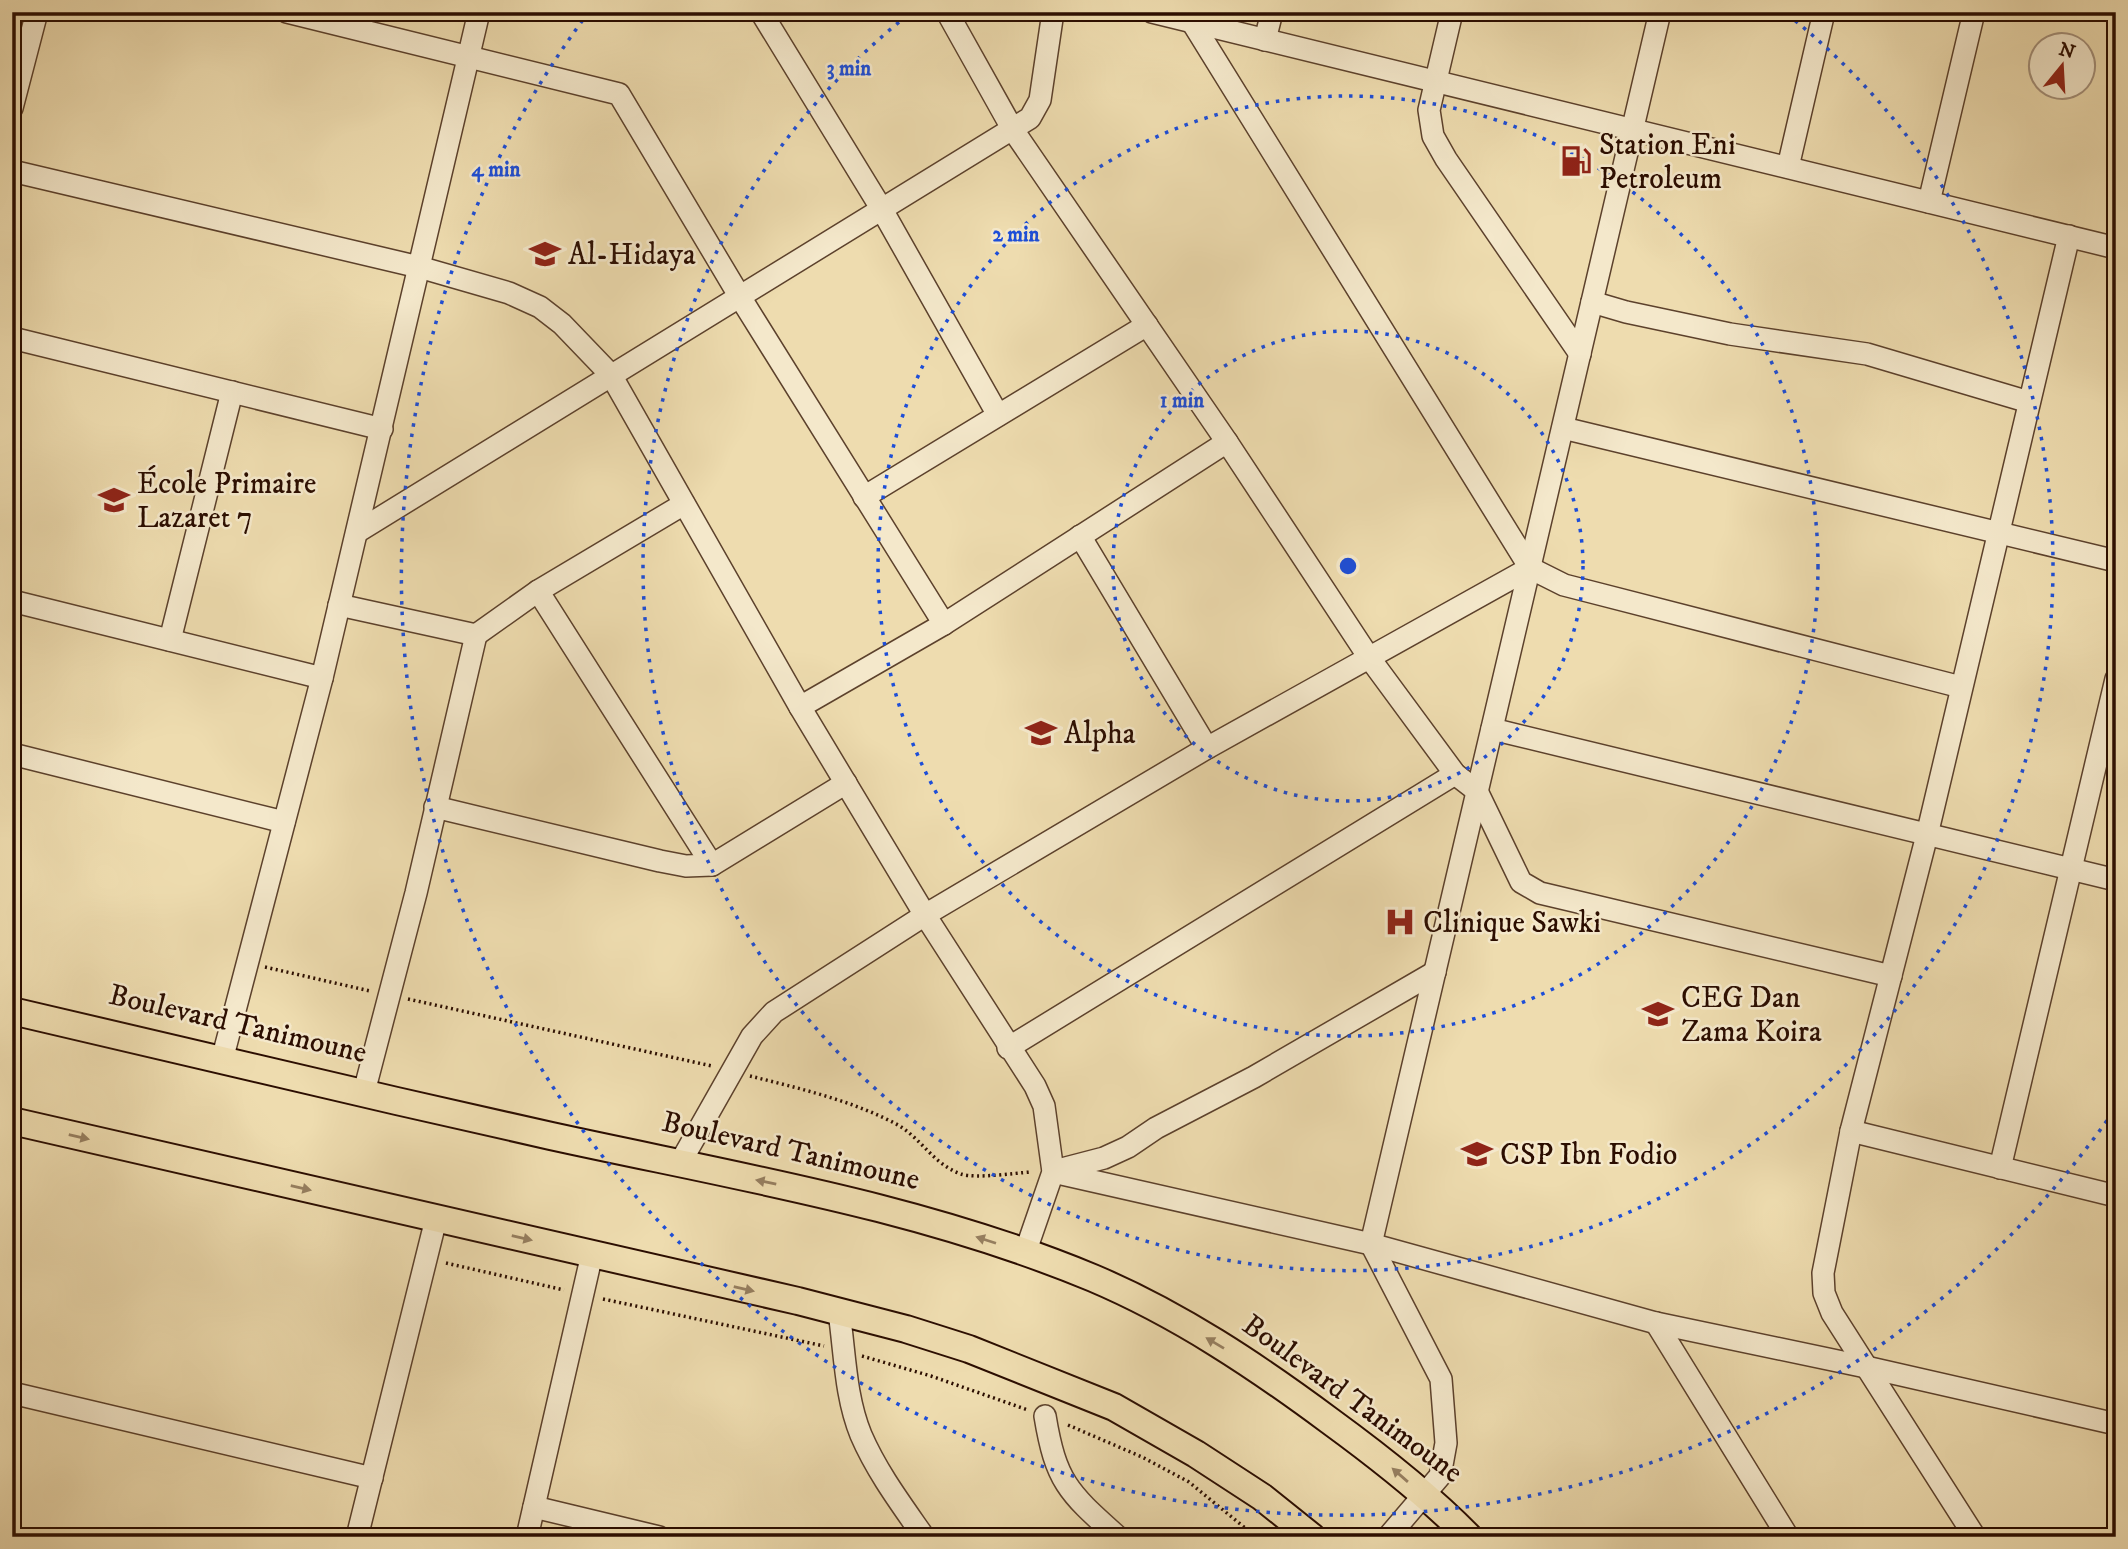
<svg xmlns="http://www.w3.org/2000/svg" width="2128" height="1549" viewBox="0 0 2128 1549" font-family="'IM FELL DW Pica',serif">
	<rect width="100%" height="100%" fill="#eedcaf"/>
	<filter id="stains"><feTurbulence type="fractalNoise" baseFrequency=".00286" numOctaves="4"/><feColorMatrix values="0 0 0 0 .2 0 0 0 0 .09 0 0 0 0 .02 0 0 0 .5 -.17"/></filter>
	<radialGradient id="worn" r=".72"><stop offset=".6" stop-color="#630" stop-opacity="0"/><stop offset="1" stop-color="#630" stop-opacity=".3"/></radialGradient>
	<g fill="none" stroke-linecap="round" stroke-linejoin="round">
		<defs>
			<g id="minor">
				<path d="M287,12l332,82 121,203 204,327"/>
				<path d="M761,12l120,196 117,207"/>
				<path d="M947,12l66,118 214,312 141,214 87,118 22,17 44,91 19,11 351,83"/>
				<path d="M1152,12l964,236"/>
				<path d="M1452,12l-23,98 4,26 13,23 134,195"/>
				<path d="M1192,22l338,546 34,17 397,102"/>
				<path d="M1265,40l7,-28"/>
				<path d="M12,108l25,-96"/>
				<path d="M1788,167l36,-155"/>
				<path d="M12,171l407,96 90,26 31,14 22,17 49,51 189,332 125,208 110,171 9,20 9,66 -28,81"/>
				<path d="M1929,202l45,-190"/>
				<path d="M1592,302l34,10 104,22 137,20 162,48"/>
				<path d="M12,338l370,91"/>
				<path d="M1563,428l553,133"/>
				<path d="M864,497l283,-172"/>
				<path d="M357,532l673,-414 10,-18 13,-88"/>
				<path d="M1080,536l127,212"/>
				<path d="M538,591l174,274"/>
				<path d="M12,601l310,77"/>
				<path d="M339,605l137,30 62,-44 146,-87"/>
				<path d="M170,640l62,-248"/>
				<path d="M800,707l144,-83 283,-182"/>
				<path d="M1492,729l624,151"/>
				<path d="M12,754l272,68"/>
				<path d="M435,807l225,54 26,5 26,-1 134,-82"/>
				<path d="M1008,1048l447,-274"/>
				<path d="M222,1060l100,-382 157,-666"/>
				<path d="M364,1092l52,-199 60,-258"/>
				<path d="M1851,1131l265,65"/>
				<path d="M680,1163l72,-127 22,-24 151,-97 282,-167 323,-180"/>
				<path d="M2000,1168l116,-489"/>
				<path d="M1058,1170l46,-12 24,-11 28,-19 98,-51 181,-105"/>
				<path d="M1053,1172l318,72 285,79 210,44 250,57"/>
				<path d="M839,1312c6,41 6,84 22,123 16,37 40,69 63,102"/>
				<path d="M1656,1323l132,214"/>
				<path d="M12,1393l360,85"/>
				<path d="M1045,1416c11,67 24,77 73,121"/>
				<path d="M534,1507l125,30"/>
				<path d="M357,1537l79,-318"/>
				<path d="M527,1537l65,-283"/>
				<path d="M1388,1537l52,-61 6,-33 -5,-64 -70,-135 289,-1232"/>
				<path d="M1975,1537l-143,-224 -8,-20 -1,-20 28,-142 76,-296 142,-599"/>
			</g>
			<g id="major">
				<path d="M12,1011c180,42 359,85 539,125 182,40 369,70 542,142 85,36 163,88 237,143 48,35 97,73 139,116"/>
				<path d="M12,1121l786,180 108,28 63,20 145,58 82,47 66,43 50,40"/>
			</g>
		</defs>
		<use href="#minor" stroke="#5c412c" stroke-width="24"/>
		<use href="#major" stroke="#2b0d00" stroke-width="30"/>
		<g stroke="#2b0d00" stroke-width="3.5" stroke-dasharray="2 3.5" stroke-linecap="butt">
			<path d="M265,967l105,24"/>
			<path d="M408,999l304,67"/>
			<path d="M750,1076c48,12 104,25 148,49 24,14 35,39 63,49 15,5 53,-1 70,-2"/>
			<path d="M446,1263l118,27"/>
			<path d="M603,1299l221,47"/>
			<path d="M862,1356l69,20 97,34"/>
			<path d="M1068,1425l74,32 47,25 67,55"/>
		</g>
		<use href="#minor" stroke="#f4e8cb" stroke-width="21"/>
		<use href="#major" stroke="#eedcaf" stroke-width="26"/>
	</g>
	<defs><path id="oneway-solid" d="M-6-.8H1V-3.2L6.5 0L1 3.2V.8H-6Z" transform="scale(1.75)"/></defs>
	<g fill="#967f60">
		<use href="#oneway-solid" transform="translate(79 1137) rotate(13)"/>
		<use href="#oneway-solid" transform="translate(766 1182) rotate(-168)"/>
		<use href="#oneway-solid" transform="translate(301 1188) rotate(13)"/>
		<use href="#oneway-solid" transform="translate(522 1238) rotate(13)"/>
		<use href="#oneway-solid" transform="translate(986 1240) rotate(-162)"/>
		<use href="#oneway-solid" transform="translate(744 1289) rotate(13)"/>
		<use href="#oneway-solid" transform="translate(1215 1343) rotate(-149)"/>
		<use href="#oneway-solid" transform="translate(1400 1475) rotate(-139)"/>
	</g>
	<g fill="none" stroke="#1d4ed8" stroke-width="3.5" stroke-dasharray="3.5 7">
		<circle cx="1348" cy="566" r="235"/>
		<circle cx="1348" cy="566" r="470"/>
		<path d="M1787 14A705 705 0 1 1 909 14"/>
		<path d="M2113 1112A940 940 0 1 1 588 13"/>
	</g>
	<defs>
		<symbol id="fuel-bare" viewBox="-9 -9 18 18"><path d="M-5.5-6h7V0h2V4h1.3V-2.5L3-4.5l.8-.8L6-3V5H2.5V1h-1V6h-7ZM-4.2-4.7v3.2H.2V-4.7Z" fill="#8f2418" stroke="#f4e8cb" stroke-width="2.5" paint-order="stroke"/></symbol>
		<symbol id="school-bare" viewBox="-9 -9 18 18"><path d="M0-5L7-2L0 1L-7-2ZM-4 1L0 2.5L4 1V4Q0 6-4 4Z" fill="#8f2418" stroke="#f4e8cb" stroke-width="2.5" paint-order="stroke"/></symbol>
		<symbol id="hospital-bare" viewBox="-9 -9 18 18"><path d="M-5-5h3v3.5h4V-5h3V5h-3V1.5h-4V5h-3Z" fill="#8f2418" stroke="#f4e8cb" stroke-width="2.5" paint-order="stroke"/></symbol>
	</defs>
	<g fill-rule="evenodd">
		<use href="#fuel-bare" x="1554" y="139" width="44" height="44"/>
		<use href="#school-bare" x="523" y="232" width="44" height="44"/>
		<use href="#school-bare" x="92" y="478" width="44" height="44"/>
		<use href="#school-bare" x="1019" y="711" width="44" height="44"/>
		<use href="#hospital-bare" x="1378" y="900" width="44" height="44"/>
		<use href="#school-bare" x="1636" y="992" width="44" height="44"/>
		<use href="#school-bare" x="1455" y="1132" width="44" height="44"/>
	</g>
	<g text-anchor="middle" stroke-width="5" stroke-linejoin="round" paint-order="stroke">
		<g font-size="30" fill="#2b0d00" stroke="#f4e8cb" text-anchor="start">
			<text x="1599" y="154">Station Eni<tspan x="1599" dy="34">Petroleum</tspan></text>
			<text x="568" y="264">Al-Hidaya</text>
			<text x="137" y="493">École Primaire<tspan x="137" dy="34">Lazaret 7</tspan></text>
			<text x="1064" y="743">Alpha</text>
			<text x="1423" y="932">Clinique Sawki</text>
			<text x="1681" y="1007">CEG Dan<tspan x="1681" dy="34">Zama Koira</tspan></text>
			<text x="1500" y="1164">CSP Ibn Fodio</text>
		</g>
		<g font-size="30" fill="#2b0d00" stroke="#f4e8cb">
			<text transform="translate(238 1023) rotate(13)" y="10">Boulevard Tanimoune</text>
			<text transform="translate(791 1150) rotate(13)" y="10">Boulevard Tanimoune</text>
			<text transform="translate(1353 1398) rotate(36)" y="10">Boulevard Tanimoune</text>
		</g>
	</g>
	<circle cx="1348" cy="566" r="10" fill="#1d4ed8" stroke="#f4e8cb" stroke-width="3.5"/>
	<g font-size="21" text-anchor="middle" font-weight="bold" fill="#1d4ed8" stroke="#f4e8cb" stroke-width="5" stroke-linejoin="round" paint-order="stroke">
		<text x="849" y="75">3 min</text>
		<text x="496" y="176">4 min</text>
		<text x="1016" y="241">2 min</text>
		<text x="1182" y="407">1 min</text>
	</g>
	<rect width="2128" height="1549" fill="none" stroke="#eedcaf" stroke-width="42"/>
	<rect x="14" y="14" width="2100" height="1521" fill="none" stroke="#2b0d00" stroke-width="3.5"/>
	<rect x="21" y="21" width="2086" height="1507" fill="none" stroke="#2b0d00" stroke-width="2"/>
	<g transform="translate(2062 66) rotate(18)"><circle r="33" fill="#f4e8cb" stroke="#a4907a" stroke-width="2"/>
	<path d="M0-5L12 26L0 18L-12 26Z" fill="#8f2418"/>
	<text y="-10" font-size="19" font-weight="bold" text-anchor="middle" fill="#2b0d00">N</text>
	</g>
	<rect width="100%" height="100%" filter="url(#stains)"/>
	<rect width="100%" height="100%" fill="url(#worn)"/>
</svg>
